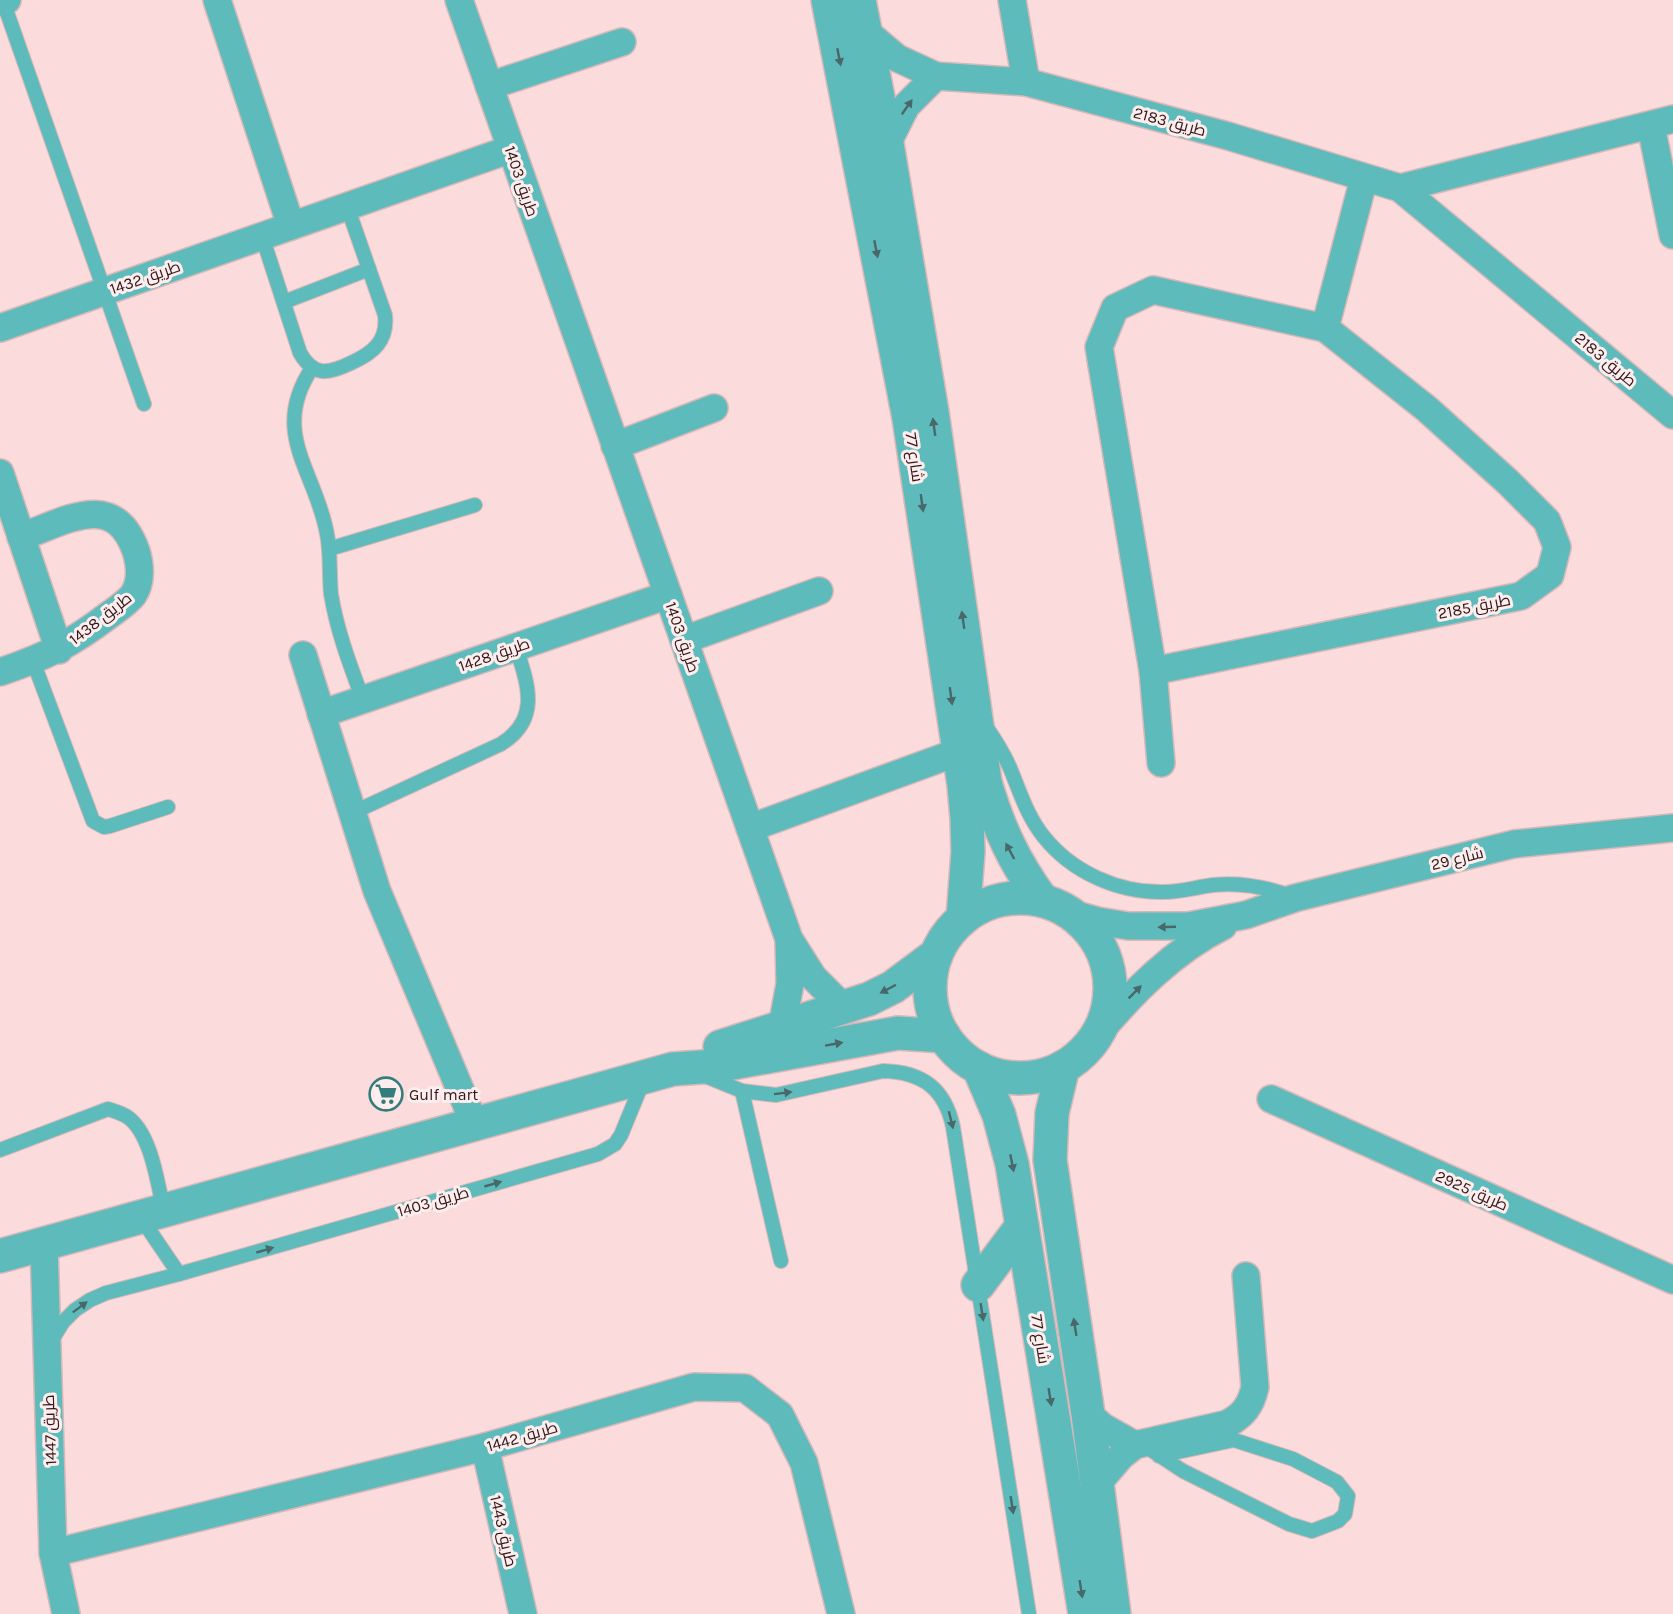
<svg xmlns="http://www.w3.org/2000/svg" width="1673" height="1614" viewBox="0 0 1673 1614" font-family="Karla,Cairo,sans-serif">
	<rect width="100%" height="100%" fill="#fbdbdc"/>
	<g fill="none" stroke-linecap="round" stroke-linejoin="round">
		<defs>
			<g id="service">
				<path d="M3,1l141,403"/>
				<path d="M262,236l38,117c14,24 28,21 51,10 22,-10 37,-22 34,-48l-38,-109"/>
				<path d="M284,302l85,-33"/>
				<path d="M312,368c-43,65 4,103 15,166 4,20 2,40 4,60 6,37 19,71 32,106"/>
				<path d="M329,549l146,-44"/>
				<path d="M33,661l60,160 11,6 6,-1 58,-19"/>
				<path d="M987,728c9,13 17,26 23,40 10,24 17,48 34,69 28,35 74,56 120,55 16,0 33,-5 49,-7 28,-3 54,2 80,12"/>
				<path d="M352,813l149,-69c40,-25 27,-59 15,-97"/>
				<path d="M703,1075l39,16 34,4 107,-24c40,1 62,18 70,56l76,487"/>
				<path d="M742,1091l39,170"/>
				<path d="M0,1150l108,-41c6,2 13,4 18,7 25,15 32,69 38,96"/>
				<path d="M141,1218l38,56"/>
				<path d="M50,1343l13,-21 12,-12 15,-10 16,-7 73,-19 419,-120 17,-10 6,-9 23,-56"/>
				<path d="M1142,1444l41,27 106,53 23,7 26,-10 7,-7 3,-18 -11,-14 -44,-23 -59,-19 -75,16"/>
			</g>
			<g id="minor">
				<path d="M217,0l74,226"/>
				<path d="M459,0l330,939 24,38 31,31"/>
				<path d="M1012,0l14,82"/>
				<path d="M0,2l7,-2"/>
				<path d="M865,31l32,27 39,18 90,6 202,54 172,52 273,227"/>
				<path d="M489,86l133,-44"/>
				<path d="M1651,126l22,109"/>
				<path d="M887,144l19,-38 30,-30"/>
				<path d="M1400,188l273,-69"/>
				<path d="M0,328l511,-179"/>
				<path d="M615,446l99,-38"/>
				<path d="M0,473l59,177"/>
				<path d="M684,640l135,-49"/>
				<path d="M303,655l74,236 98,234"/>
				<path d="M1153,671l368,-75 29,-21 7,-28 -10,-26 -39,-39 -81,-73 -102,-81 39,-150"/>
				<path d="M0,672c45,-15 71,-28 109,-57 8,-6 18,-12 24,-20 9,-13 7,-31 3,-44 -22,-62 -70,-30 -115,-14"/>
				<path d="M321,714l347,-119"/>
				<path d="M1161,763l-8,-92 -54,-324 16,-39 38,-18 172,38"/>
				<path d="M750,828l208,-76"/>
				<path d="M1069,913l29,8 30,5h60l58,-11 49,-17 219,-54 159,-16"/>
				<path d="M782,1027l8,-43 -1,-43"/>
				<path d="M1096,1036c36,-43 77,-85 127,-110"/>
				<path d="M1271,1099l402,181"/>
				<path d="M44,1244l9,309 13,61"/>
				<path d="M1088,1414l15,13 32,18"/>
				<path d="M485,1447l38,167"/>
				<path d="M1097,1484l24,-28 14,-11 92,-21c17,-9 24,-19 28,-37l-9,-111"/>
				<path d="M53,1553l432,-106 209,-60 51,1 35,27 24,48 37,151"/>
			</g>
			<g id="tertiary">
				<path d="M828,0l81,418 40,266 15,101 3,33 1,34 -5,66"/>
				<path d="M859,0l28,144 45,268 53,370c13,45 29,80 57,118"/>
				<circle cx="1020" cy="988" r="90"/>
				<path d="M720,1047l149,-48 24,-12 43,-32"/>
				<path d="M1063,1067l-11,46 -2,47 38,254 26,200"/>
				<path d="M979,1068l20,47 13,49 73,450"/>
				<path d="M0,1256l673,-187 43,-3 182,-33 46,3"/>
				<path d="M978,1285l44,-59"/>
			</g>
		</defs>
		<use href="#service" stroke="#d7b8b9" stroke-width="16"/>
		<use href="#minor" stroke="#d7b8b9" stroke-width="30"/>
		<use href="#tertiary" stroke="#d7b8b9" stroke-width="36"/>
		<use href="#service" stroke="#5ebbbb" stroke-width="14"/>
		<use href="#minor" stroke="#5ebbbb" stroke-width="27"/>
		<use href="#tertiary" stroke="#5ebbbb" stroke-width="33"/>
	</g>
	<defs><path id="oneway-solid" d="M-6-.8H1V-3.2L6.5 0L1 3.2V.8H-6Z" transform="scale(1.5)"/></defs>
	<g fill="#48686a">
		<use href="#oneway-solid" transform="translate(839 57) rotate(79)"/>
		<use href="#oneway-solid" transform="translate(907 107) rotate(-55)"/>
		<use href="#oneway-solid" transform="translate(876 249) rotate(79)"/>
		<use href="#oneway-solid" transform="translate(934 427) rotate(-98)"/>
		<use href="#oneway-solid" transform="translate(922 503) rotate(82)"/>
		<use href="#oneway-solid" transform="translate(963 620) rotate(-98)"/>
		<use href="#oneway-solid" transform="translate(951 696) rotate(82)"/>
		<use href="#oneway-solid" transform="translate(1010 851) rotate(-118)"/>
		<use href="#oneway-solid" transform="translate(1167 927) rotate(178)"/>
		<use href="#oneway-solid" transform="translate(888 989) rotate(152)"/>
		<use href="#oneway-solid" transform="translate(1135 992) rotate(-45)"/>
		<use href="#oneway-solid" transform="translate(834 1044) rotate(-10)"/>
		<use href="#oneway-solid" transform="translate(783 1093) rotate(-7)"/>
		<use href="#oneway-solid" transform="translate(951 1120) rotate(76)"/>
		<use href="#oneway-solid" transform="translate(1012 1163) rotate(79)"/>
		<use href="#oneway-solid" transform="translate(493 1184) rotate(-16)"/>
		<use href="#oneway-solid" transform="translate(265 1250) rotate(-16)"/>
		<use href="#oneway-solid" transform="translate(80 1307) rotate(-37)"/>
		<use href="#oneway-solid" transform="translate(982 1312) rotate(81)"/>
		<use href="#oneway-solid" transform="translate(1075 1327) rotate(-99)"/>
		<use href="#oneway-solid" transform="translate(1050 1397) rotate(81)"/>
		<use href="#oneway-solid" transform="translate(1012 1505) rotate(81)"/>
		<use href="#oneway-solid" transform="translate(1081 1589) rotate(81)"/>
	</g>
	<defs>
		<symbol id="supermarket-ring" viewBox="-11 -11 22 22"><circle r="9.5" fill="#fdeded" stroke="#347d7d" stroke-width="1.5"/><path d="M-6-5.5h2.5l.6 2H6L4.5 2H-2.5L-4.4-4H-6ZM-1.5 3.2a1.3 1.3 0 1 0 .1 0ZM3 3.2a1.3 1.3 0 1 0 .1 0Z" fill="#347d7d"/></symbol>
	</defs>
	<g fill-rule="evenodd">
		<use href="#supermarket-ring" x="367" y="1075" width="38" height="38"/>
	</g>
	<g text-anchor="middle" stroke-width="6" stroke-linejoin="round" paint-order="stroke">
		<g font-size="16" fill="#311619" stroke="#fdeded">
			<text transform="translate(1170 121) rotate(15)" y="6">طريق 2183</text>
			<text transform="translate(522 181) rotate(71)" y="6">طريق 1403</text>
			<text transform="translate(145 277) rotate(-19)" y="6">طريق 1432</text>
			<text transform="translate(1606 359) rotate(40)" y="6">طريق 2183</text>
			<text transform="translate(915 457) rotate(82)" y="6">شارع 77</text>
			<text transform="translate(1474 606) rotate(-11)" y="6">طريق 2185</text>
			<text transform="translate(100 618) rotate(-38)" y="6">طريق 1438</text>
			<text transform="translate(683 637) rotate(71)" y="6">طريق 1403</text>
			<text transform="translate(494 654) rotate(-19)" y="6">طريق 1428</text>
			<text transform="translate(1457 858) rotate(-14)" y="6">شارع 29</text>
			<text transform="translate(1472 1190) rotate(24)" y="6">طريق 2925</text>
			<text transform="translate(433 1201) rotate(-16)" y="6">طريق 1403</text>
			<text transform="translate(1041 1339) rotate(81)" y="6">شارع 77</text>
			<text transform="translate(49 1430) rotate(-92)" y="6">طريق 1447</text>
			<text transform="translate(522 1436) rotate(-16)" y="6">طريق 1442</text>
			<text transform="translate(504 1531) rotate(77)" y="6">طريق 1443</text>
		</g>
		<g font-size="16" fill="#311619" stroke="#fdeded" text-anchor="start">
			<text x="409" y="1100">Gulf mart</text>
		</g>
	</g>
</svg>
